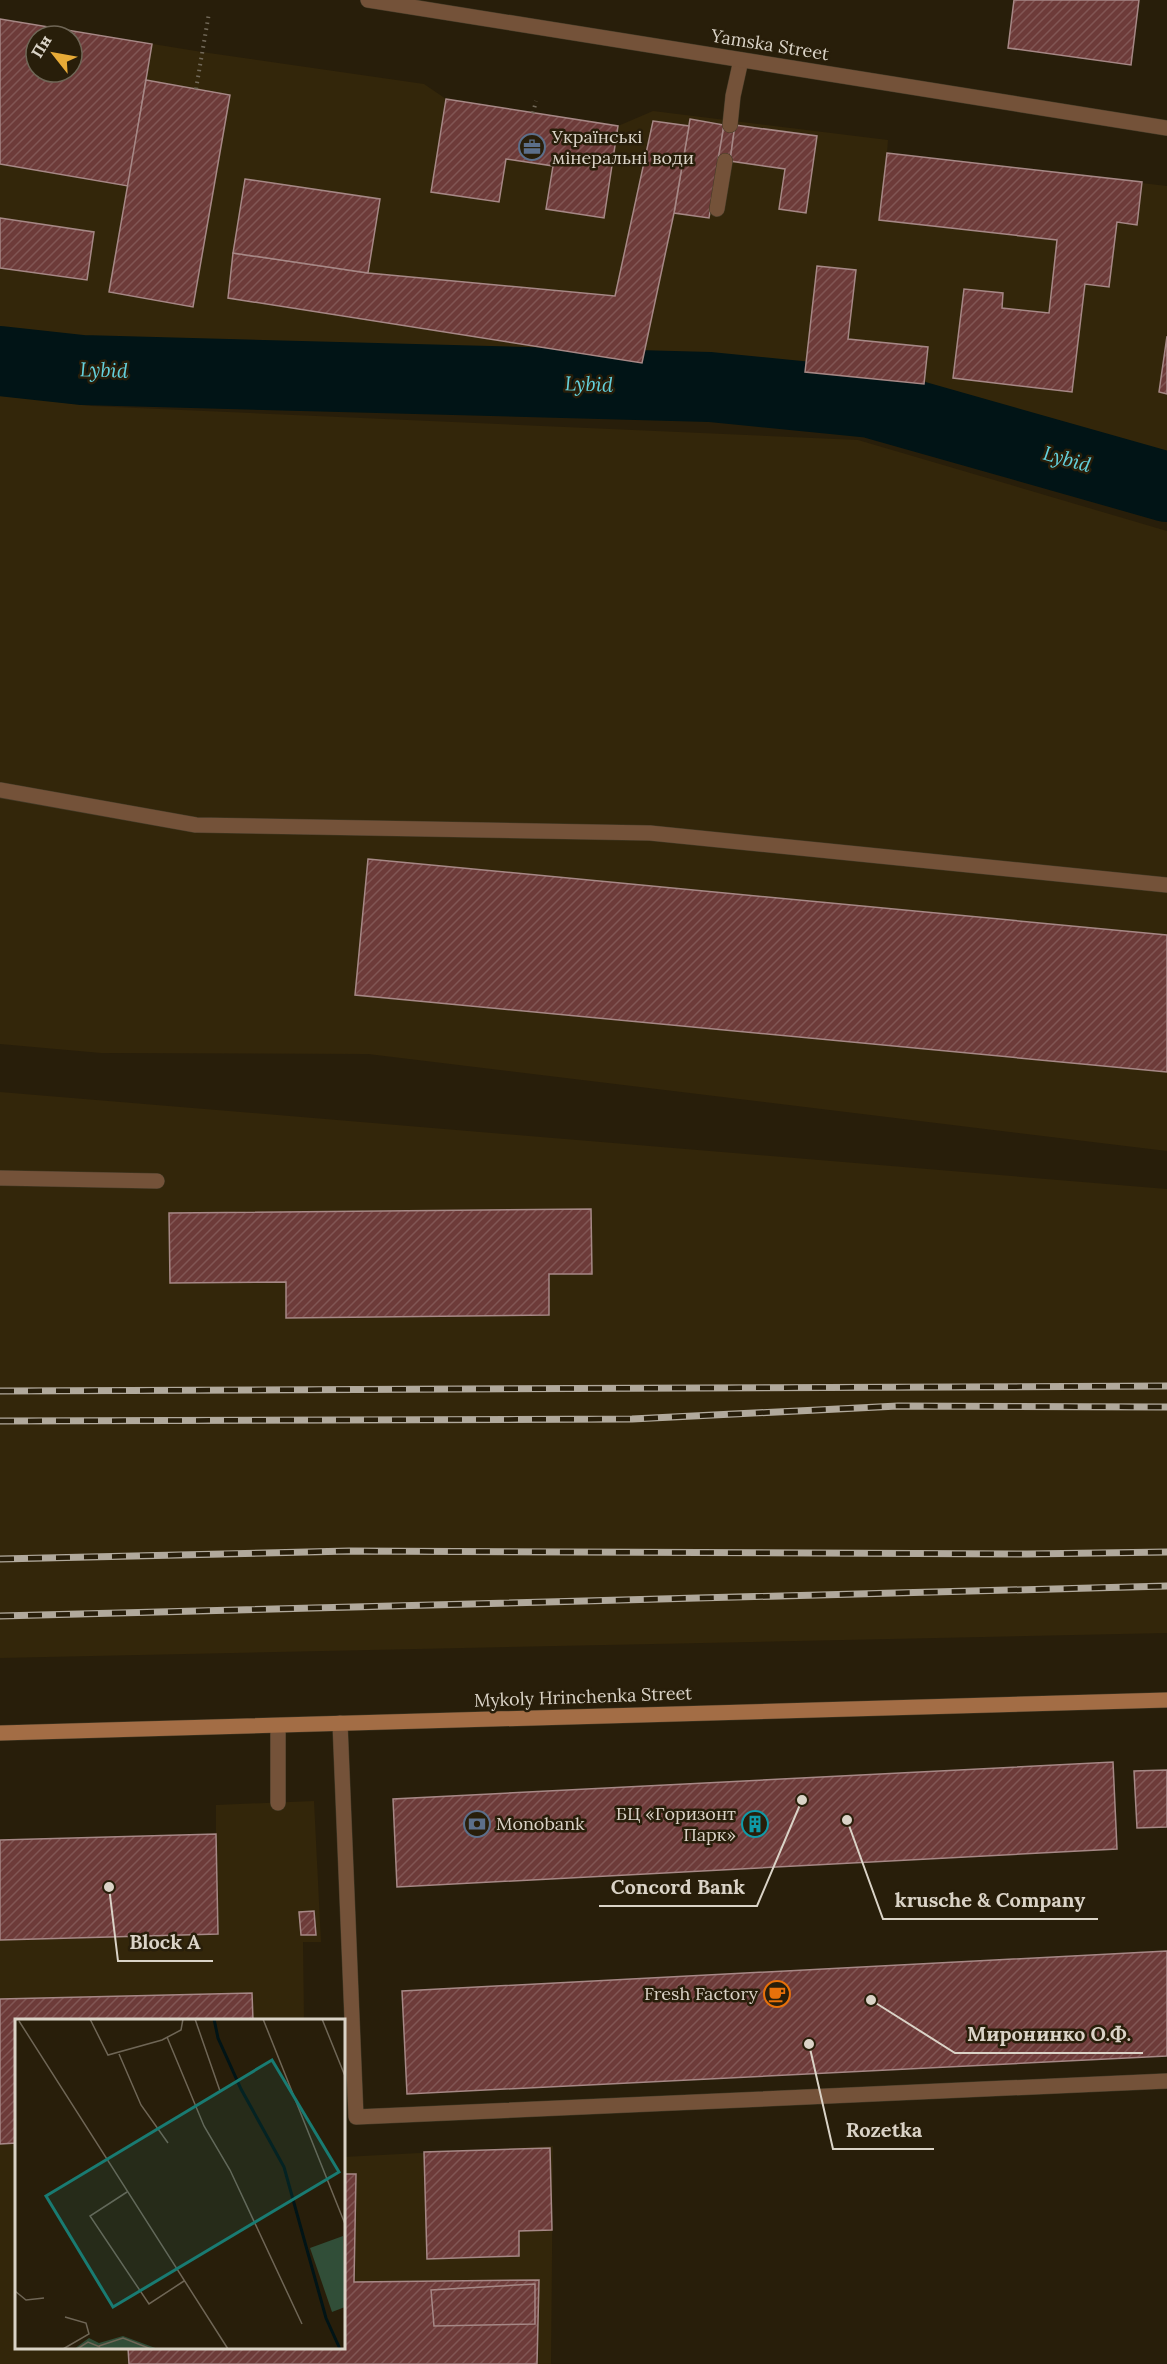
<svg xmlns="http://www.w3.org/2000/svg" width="1167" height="2364" viewBox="0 0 1167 2364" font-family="Lora,serif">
	<defs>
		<pattern id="building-hatch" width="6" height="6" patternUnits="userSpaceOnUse" patternTransform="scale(1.5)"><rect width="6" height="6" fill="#6d3b39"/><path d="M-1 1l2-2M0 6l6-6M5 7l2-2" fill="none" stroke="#815654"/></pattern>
	</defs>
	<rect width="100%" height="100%" fill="#281e0a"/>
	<g fill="#33260a" fill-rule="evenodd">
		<path d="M0,19l202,33 222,32 22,15 172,27 35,-15 235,29 -1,13 280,33v279l-259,-63 -530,-51 -296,-5 -82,-10zM36,36h36v36h-36z"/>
		<path d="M0,395l92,11 766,34 309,91v620l-799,-97 -267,-1 -101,-9z"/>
		<path d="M0,1092l1167,97v444l-1167,25z"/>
		<path d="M314,1801l7,141h-18l1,78h-288v328h328v-191l209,-11 -2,218h-551v-524l216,-6v-29zM550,2148l2,82 -33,1v25l-92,3 -3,-107z"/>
	</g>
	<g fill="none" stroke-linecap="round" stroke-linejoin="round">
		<path stroke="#011416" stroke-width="70" d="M0,361l82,9 628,17 161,16 296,84"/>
	</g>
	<g fill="url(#building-hatch)" stroke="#a68886" stroke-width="1.5" fill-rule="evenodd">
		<path d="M1014,0h125l-8,65 -123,-17z"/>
		<path d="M0,19l152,25 -24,142 -128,-22zM36,36h36v36h-36z"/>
		<path d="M146,80l84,15 -37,212 -84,-15z"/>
		<path d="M446,99l172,27 -14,92 -58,-9 7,-43 -47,-7 -7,43 -68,-10z"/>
		<path d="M690,119l34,6 -15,93 -35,-5z"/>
		<path d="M653,121l36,5 -15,87 -32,150 -414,-65 5,-45 135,20 247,23z"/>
		<path d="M724,125h11l-5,36 -12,-1z"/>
		<path d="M735,125l82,11 -11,77 -27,-4 6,-40 -55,-8z"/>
		<path d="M887,153l255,29 -5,43 -20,-3 -8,65 -24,-3 -13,108 -119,-14 11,-89 39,4 -1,15 47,5 8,-73 -178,-20z"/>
		<path d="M245,179l135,20 -12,74 -135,-20z"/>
		<path d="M0,218l94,14 -7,48 -87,-12z"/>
		<path d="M817,266l39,4 -8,69 80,8 -4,37 -119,-12z"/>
		<path d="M1167,336v58l-8,-2z"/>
		<path d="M368,859l799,76v137l-812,-77z"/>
		<path d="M591,1209l1,65h-43v41l-263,3v-36l-116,1 -1,-70z"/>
		<path d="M1113,1762l4,87 -720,38 -4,-88z"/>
		<path d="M1167,1770v57l-30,1 -3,-57z"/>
		<path d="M216,1834l2,100 -218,6v-100z"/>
		<path d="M314,1911l2,24h-15l-2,-23z"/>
		<path d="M1167,1951v105l-760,38 -5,-103z"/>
		<path d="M252,1993l1,27h-237v123l-16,1v-145z"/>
		<path d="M550,2148l2,82 -33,1v25l-92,3 -3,-107z"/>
		<path d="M344,2174h12l-2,108 185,-2 -2,84h-408l-1,-16h216z"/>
		<path d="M535,2284v40l-101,2 -3,-36z"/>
	</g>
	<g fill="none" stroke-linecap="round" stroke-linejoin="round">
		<defs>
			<g id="lane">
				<path d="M730,125l3,-29 8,-36"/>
				<path d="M717,209l8,-48"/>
				<path d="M0,790l196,35 454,8 517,52"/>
				<path d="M0,1178l157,3"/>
				<path d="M340,1723l16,394 811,-36"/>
				<path d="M278,1803v-77"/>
			</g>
			<path id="street" d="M368,0l799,128"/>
			<path id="secondary" d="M0,1733l1167,-33"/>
		</defs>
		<use href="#lane" stroke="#443b28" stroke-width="16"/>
		<use href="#street" stroke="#443b28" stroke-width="16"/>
		<use href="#secondary" stroke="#443b28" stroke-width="16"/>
		<g stroke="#726959" stroke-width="4" stroke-dasharray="1.5 4.5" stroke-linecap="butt">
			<path d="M196,89l13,-76"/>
			<path d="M533,113l3,-12"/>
		</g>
		<use href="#lane" stroke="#745239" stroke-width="15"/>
		<use href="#street" stroke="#745239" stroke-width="15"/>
		<use href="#secondary" stroke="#a36d45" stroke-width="15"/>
		<defs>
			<g id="rail">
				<path d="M0,1391l1167,-5"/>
				<path d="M0,1421l632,-2 266,-13 269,1"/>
				<path d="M0,1559l349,-8 678,3 140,-2"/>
				<path d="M0,1616l1167,-30"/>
			</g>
		</defs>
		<use href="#rail" stroke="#b1a99c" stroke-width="7"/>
		<use href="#rail" stroke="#281e0a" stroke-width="4.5" stroke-dasharray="14" stroke-linecap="butt"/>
	</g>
	<defs>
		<symbol id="office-ring" viewBox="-11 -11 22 22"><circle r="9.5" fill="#281e0a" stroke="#5c6f8a" stroke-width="1.5"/><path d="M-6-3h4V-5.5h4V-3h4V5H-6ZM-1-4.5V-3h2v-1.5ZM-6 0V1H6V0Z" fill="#5c6f8a"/></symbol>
		<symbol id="bank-ring" viewBox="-11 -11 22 22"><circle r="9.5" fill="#281e0a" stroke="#5c6f8a" stroke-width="1.5"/><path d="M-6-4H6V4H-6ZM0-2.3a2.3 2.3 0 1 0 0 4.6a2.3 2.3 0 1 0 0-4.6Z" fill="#5c6f8a"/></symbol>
		<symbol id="building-ring" viewBox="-11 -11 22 22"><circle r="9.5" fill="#281e0a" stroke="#0f9aa8" stroke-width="1.5"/><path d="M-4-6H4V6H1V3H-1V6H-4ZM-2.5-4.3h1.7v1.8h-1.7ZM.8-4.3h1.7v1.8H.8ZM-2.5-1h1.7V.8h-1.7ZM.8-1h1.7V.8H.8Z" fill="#0f9aa8"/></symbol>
		<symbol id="cafe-ring" viewBox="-11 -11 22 22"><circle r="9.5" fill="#281e0a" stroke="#e8710a" stroke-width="1.5"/><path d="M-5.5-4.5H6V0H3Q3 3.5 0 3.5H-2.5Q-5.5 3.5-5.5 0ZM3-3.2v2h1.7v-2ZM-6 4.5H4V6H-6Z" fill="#e8710a"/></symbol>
	</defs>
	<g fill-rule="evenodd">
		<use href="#office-ring" x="517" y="132" width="30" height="30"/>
		<use href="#bank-ring" x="462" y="1809" width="30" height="30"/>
		<use href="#building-ring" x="740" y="1809" width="30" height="30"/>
		<use href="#cafe-ring" x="762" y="1979" width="30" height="30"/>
	</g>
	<g text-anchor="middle" stroke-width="5" stroke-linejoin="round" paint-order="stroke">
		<g font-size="18" fill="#dad3c7" stroke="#281e0a">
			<text transform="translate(770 45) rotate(9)" y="6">Yamska Street</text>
			<text transform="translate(583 1697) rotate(-2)" y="6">Mykoly Hrinchenka Street</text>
		</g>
		<g font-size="18" fill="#dad3c7" stroke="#281e0a" text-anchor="start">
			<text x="552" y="143">Українські<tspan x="552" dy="21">мінеральні води</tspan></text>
			<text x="736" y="1820" text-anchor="end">БЦ «Горизонт<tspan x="736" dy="21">Парк»</tspan></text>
			<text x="496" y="1830">Monobank</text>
			<text x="758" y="2000" text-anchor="end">Fresh Factory</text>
		</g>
		<g font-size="20" font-style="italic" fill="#64d1dd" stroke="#281e0a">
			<text transform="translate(104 370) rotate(2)" y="7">Lybid</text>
			<text transform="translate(589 384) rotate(2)" y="7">Lybid</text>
			<text transform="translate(1067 459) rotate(16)" y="7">Lybid</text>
		</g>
	</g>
	<g transform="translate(15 2019)">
		<rect width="330" height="330" fill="#281e0a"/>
		<path d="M328,217l2,71 -13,5 -22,-64z" fill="#314e38"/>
		<path d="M108,317l35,13h-84l15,-11 10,5z" fill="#314e38"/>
		<path fill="none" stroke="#011416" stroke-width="3" d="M199,0l4,19 23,51 43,78 42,151 14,31"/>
		<path fill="none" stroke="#6f6656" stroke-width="1.5" d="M75,0l18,36 54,-15 19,-10 2,-11M180,0l25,72M248,0l82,205M307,0l23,57M4,2l209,328M152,18l37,89 26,44 72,154M104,35l22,51 27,38M112,173l-37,24 59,88 35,-23M0,272l11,9 18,-2M84,327l24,-8 28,11M48,330l26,-15 -3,-11 -21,-6M62,330l11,-7 12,5"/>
		<path fill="#197b72" fill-opacity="0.15" stroke="#197b72" stroke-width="3" d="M257,41l67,112 -226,135 -67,-111z"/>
		<rect width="330" height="330" fill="none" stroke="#dad3c7" stroke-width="3"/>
	</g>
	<path fill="none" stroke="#dad3c7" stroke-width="2" d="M802 1800L757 1906H599M847 1820L883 1919H1098M109 1887L118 1961H213M871 2000L955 2053H1143M809 2044L833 2149H934"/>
	<g fill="#dad3c7" stroke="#281e0a" stroke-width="2">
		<circle cx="802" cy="1800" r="6"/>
		<circle cx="847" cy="1820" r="6"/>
		<circle cx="109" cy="1887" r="6"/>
		<circle cx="871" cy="2000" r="6"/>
		<circle cx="809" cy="2044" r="6"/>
	</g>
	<g font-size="20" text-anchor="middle" font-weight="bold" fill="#dad3c7" stroke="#281e0a" stroke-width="5" stroke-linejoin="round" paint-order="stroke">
		<text x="678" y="1894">Concord Bank</text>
		<text x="990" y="1907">krusche &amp; Company</text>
		<text x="165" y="1949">Block A</text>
		<text x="1049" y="2041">Миронинко О.Ф.</text>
		<text x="884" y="2137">Rozetka</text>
	</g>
	<g transform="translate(54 54) rotate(301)"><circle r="28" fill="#281e0a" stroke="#6f6656" stroke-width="1.5"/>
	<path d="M0-4.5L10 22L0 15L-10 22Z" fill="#e8ab37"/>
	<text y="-9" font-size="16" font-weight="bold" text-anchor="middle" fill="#dad3c7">Пн</text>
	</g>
</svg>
